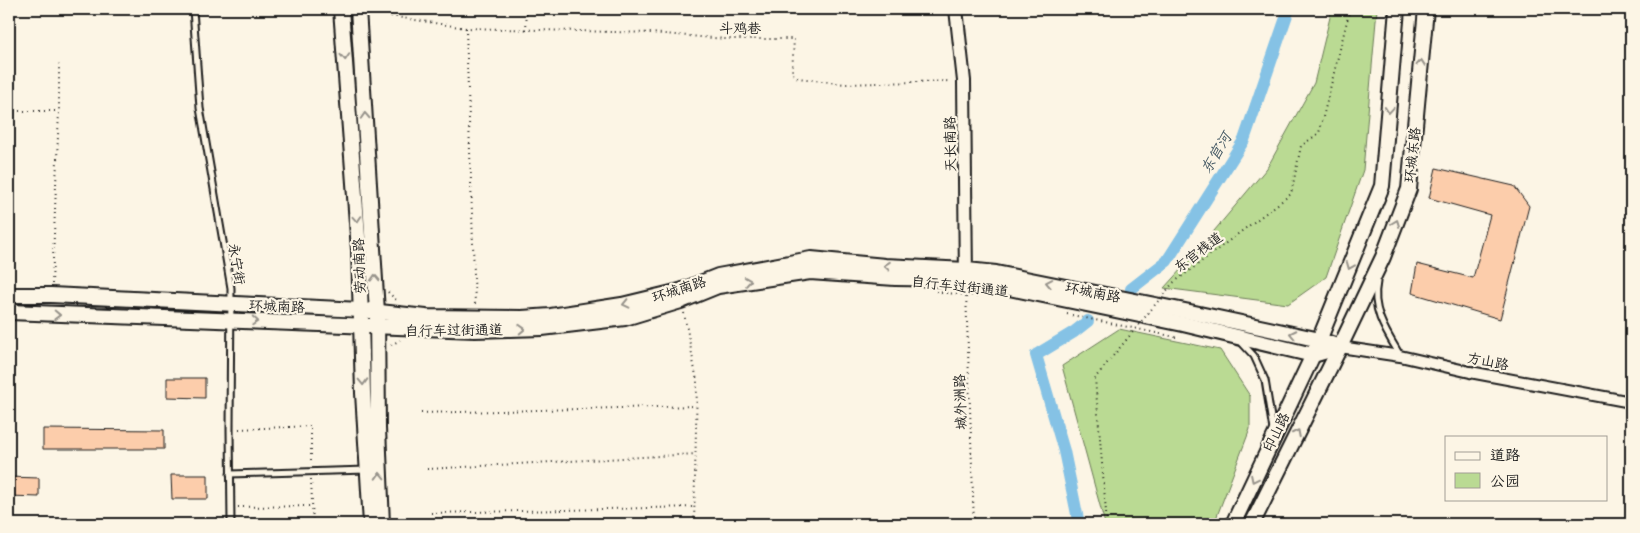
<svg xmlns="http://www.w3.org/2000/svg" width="1640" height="533" viewBox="0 0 1640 533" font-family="'Balsamiq Sans','LXGW WenKai TC',sans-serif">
	<rect width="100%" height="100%" fill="#fcf5e5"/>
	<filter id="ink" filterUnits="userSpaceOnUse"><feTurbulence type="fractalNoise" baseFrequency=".02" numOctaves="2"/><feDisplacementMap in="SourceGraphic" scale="10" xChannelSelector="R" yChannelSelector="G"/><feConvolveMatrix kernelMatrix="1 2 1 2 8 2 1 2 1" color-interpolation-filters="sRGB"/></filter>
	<g filter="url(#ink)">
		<g fill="#bada93" stroke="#6b7b58">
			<path d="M1332,9h45l-14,161 -37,107 -38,27 -124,-16 29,-32 74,-88 47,-85z"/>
			<path d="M1119,329l101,21 30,46v33l-36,95h-109l-43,-158z"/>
		</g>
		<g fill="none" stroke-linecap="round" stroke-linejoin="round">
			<g stroke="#85c2e5" stroke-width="12">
				<path d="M1131,289l36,-28 77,-121 45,-131"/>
				<path d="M1079,524l-15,-73 -28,-96 38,-23 14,-11"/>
			</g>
		</g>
		<g fill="#fccdab" stroke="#1c1c1c">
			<path d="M1436,168l78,18 15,20 -29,113 -88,-26 5,-29 56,14 17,-63 -61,-17z"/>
			<path d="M167,378h38v20l-38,-1z"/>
			<path d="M43,429l121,1v19h-121z"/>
			<path d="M171,475h37v24h-36z"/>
			<path d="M9,477l30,1v19l-30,-1z"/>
		</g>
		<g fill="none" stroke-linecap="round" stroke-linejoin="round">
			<defs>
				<g id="service">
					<path d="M193,9l7,99 31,180 -1,141 1,95"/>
					<path d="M1377,282c-6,28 9,50 23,73"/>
					<path d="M1241,342l13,14 11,24 8,50"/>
					<path d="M230,474l137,-4"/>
				</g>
				<path id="minor" d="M1340,347l60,9 70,16 161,30"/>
				<path id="tertiary" d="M956,9l8,72 2,198"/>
				<g id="secondary">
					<path d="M341,9l18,241 4,143 8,131"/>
					<path d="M358,9l19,303 1,116 4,96"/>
					<path d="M9,295h42l310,15 65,7 96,1 29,-2 71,-11 58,-14 38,-15 93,-17 74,7 82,4 29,3 194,39 130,28 20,7"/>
					<path d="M9,312l466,18 67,-2 83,-10 56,-17 37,-15 92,-14 85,6 71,1 217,45 130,31 27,-8"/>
					<path d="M1233,524l80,-169 69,-169 15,-177"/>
					<path d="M1252,524l88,-177 43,-90 26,-68 17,-180"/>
				</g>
			</defs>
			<use href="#service" stroke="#1c1c1c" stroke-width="9"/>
			<use href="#minor" stroke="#1c1c1c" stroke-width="14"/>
			<use href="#tertiary" stroke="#1c1c1c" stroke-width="16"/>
			<use href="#secondary" stroke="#1c1c1c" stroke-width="18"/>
			<g stroke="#1c1c1c" stroke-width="2" stroke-dasharray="1 4" stroke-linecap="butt">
				<path d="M371,13l95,15 185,5 75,6h68l-2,34 6,5 47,6 106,-3"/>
				<path d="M466,28l9,277"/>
				<path d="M526,30l1,-21"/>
				<path d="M9,111h50"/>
				<path d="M52,284l7,-173v-47"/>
				<path d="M388,292l9,9"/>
				<path d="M936,292l43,4"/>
				<path d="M966,292l8,232"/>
				<path d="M684,313l13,68 -3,143"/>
				<path d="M1067,314l108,23 1,-2"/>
				<path d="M391,345l9,-5"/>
				<path d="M421,413l275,-7"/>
				<path d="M239,429l72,-3v38"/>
				<path d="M427,469l268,-15"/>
				<path d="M311,479l2,45"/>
				<path d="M238,507l74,-1"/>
				<path d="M431,513l263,-6"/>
				<path d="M1017,524h1"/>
			</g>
			<use href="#service" stroke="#fcf5e5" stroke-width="5"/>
			<use href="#minor" stroke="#fcf5e5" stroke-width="10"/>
			<use href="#tertiary" stroke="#fcf5e5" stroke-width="12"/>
			<use href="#secondary" stroke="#fcf5e5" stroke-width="14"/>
			<path stroke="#1c1c1c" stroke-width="2" stroke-dasharray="1 4" stroke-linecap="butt" d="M1107,524l-12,-146 78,-95 118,-89 10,-48 18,-13 31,-124"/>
		</g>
		<defs><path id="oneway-chevron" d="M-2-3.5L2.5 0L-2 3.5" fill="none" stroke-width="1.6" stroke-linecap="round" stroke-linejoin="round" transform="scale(1.25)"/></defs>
		<g stroke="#97938b">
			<use href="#oneway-chevron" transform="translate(345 57) rotate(86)"/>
			<use href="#oneway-chevron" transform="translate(1421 63) rotate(-85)"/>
			<use href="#oneway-chevron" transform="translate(1389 110) rotate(95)"/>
			<use href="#oneway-chevron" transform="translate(365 116) rotate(-93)"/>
			<use href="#oneway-chevron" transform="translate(357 219) rotate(86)"/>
			<use href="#oneway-chevron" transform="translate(1396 223) rotate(-69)"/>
			<use href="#oneway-chevron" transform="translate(887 266) rotate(-176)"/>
			<use href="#oneway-chevron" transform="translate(1350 266) rotate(112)"/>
			<use href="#oneway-chevron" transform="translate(375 278) rotate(-93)"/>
			<use href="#oneway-chevron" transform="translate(748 281) rotate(-9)"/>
			<use href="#oneway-chevron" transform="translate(1049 283) rotate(-169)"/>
			<use href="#oneway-chevron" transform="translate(626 304) rotate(167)"/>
			<use href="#oneway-chevron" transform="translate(57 315) rotate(2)"/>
			<use href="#oneway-chevron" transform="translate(255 321) rotate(3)"/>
			<use href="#oneway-chevron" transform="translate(522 329) rotate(-2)"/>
			<use href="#oneway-chevron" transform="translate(1293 334) rotate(-168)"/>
			<use href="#oneway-chevron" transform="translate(363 382) rotate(88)"/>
			<use href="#oneway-chevron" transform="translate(1297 433) rotate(-63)"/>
			<use href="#oneway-chevron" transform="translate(380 476) rotate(-92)"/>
			<use href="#oneway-chevron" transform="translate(1254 479) rotate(116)"/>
		</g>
	</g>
	<g text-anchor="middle" stroke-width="4.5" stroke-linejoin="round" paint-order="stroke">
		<g font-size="14" fill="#1c1c1c" stroke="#fcf5e5">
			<text transform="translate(740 28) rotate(1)" y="5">斗鸡巷</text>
			<text transform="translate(950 144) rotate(-91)" y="5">天长南路</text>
			<text transform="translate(1412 155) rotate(-84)" y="5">环城东路</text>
			<text transform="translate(1198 252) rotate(-37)" y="5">东官栈道</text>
			<text transform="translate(237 264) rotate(81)" y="5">永宁街</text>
			<text transform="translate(359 266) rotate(-92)" y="5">劳动南路</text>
			<text transform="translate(960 286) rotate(6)" y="5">自行车过街通道</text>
			<text transform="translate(679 289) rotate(-18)" y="5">环城南路</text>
			<text transform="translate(1093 292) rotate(11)" y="5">环城南路</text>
			<text transform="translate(277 306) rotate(2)" y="5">环城南路</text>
			<text transform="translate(454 330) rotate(-1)" y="5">自行车过街通道</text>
			<text transform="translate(1488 361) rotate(11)" y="5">方山路</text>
			<text transform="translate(960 402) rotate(-92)" y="5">城外洲路</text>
			<text transform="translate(1276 432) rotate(-64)" y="5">印山路</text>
		</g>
		<g font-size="15" font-style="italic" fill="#415662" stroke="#fcf5e5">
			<text transform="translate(1216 153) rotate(-59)" y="5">东官河</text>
		</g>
	</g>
	<rect width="1640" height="533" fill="none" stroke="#fcf5e5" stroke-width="30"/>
	<rect x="15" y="15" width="1610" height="503" fill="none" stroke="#1c1c1c" stroke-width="2" filter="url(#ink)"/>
	<rect x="1445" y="436" width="162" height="65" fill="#fcf5e5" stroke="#a29e95"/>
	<rect x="1455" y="452" width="25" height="8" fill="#fcf5e5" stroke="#a29e95"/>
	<text x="1490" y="460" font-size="15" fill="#1c1c1c">道路</text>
	<rect x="1455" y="473" width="25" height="15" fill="#bada93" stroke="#a29e95"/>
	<text x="1490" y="486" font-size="15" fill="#1c1c1c">公园</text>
</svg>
